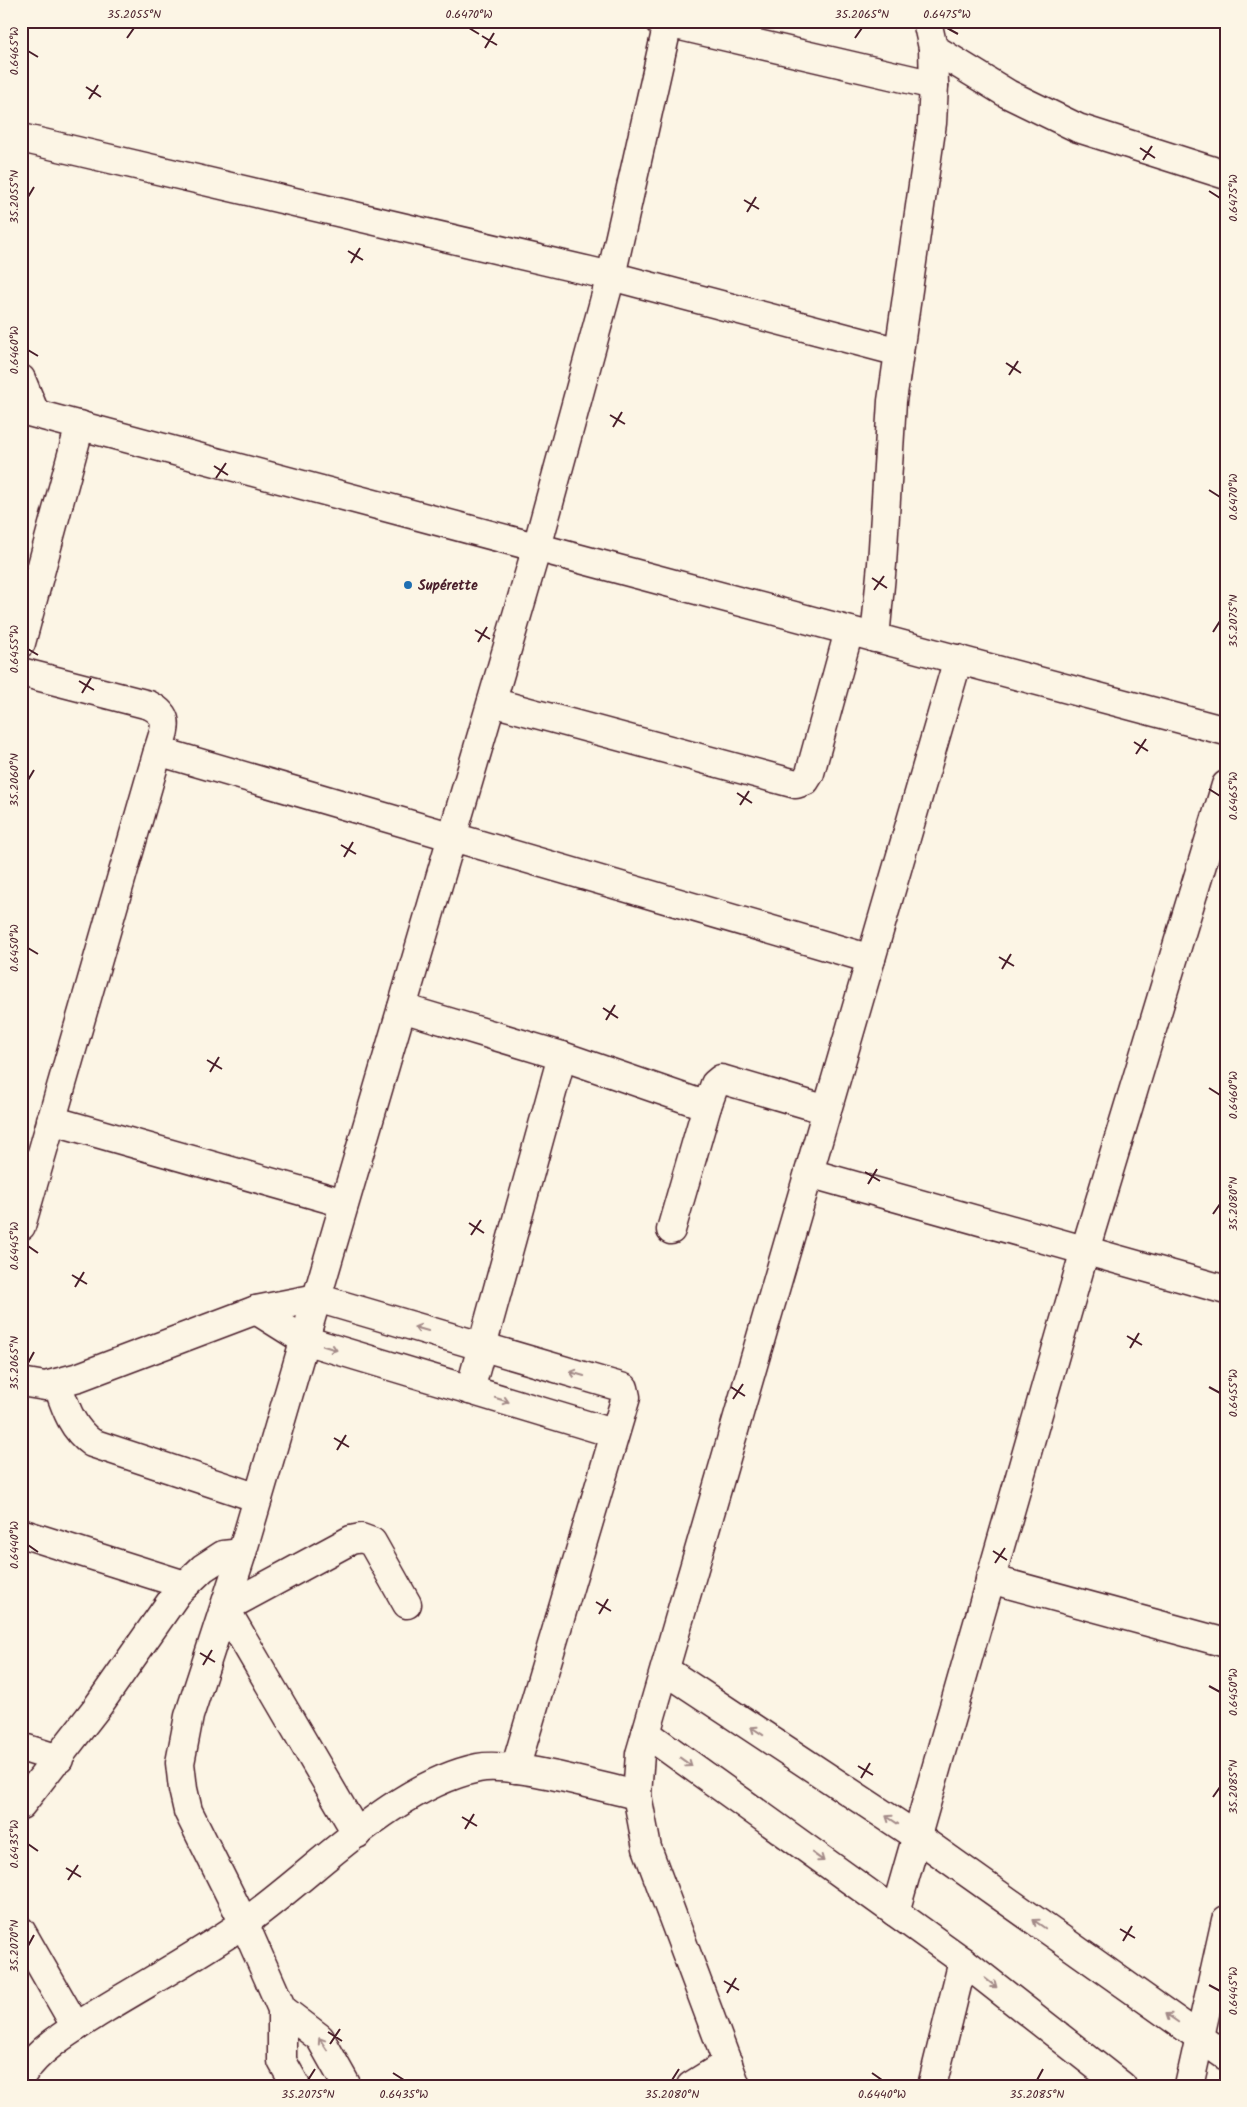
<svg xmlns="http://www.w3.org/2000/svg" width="1247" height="2107" viewBox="0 0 1247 2107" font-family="Kalam,sans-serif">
	<rect width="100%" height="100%" fill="#fcf5e5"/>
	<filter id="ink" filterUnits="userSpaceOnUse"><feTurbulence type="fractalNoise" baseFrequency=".02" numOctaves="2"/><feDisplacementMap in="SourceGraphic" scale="10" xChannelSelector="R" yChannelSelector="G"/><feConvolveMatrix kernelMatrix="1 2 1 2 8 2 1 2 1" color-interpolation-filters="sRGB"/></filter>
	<g filter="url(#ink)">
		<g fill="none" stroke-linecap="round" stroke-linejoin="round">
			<defs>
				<g id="minor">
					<path d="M659,21l275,64"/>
					<path d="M21,138l590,138 288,76"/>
					<path d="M21,379l14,34"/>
					<path d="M21,410l1205,321"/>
					<path d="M875,638l7,-74 10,-163 40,-278 2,-38 -1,-37"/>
					<path d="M21,643l59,-218"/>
					<path d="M21,672l128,33c24,12 15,25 9,46"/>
					<path d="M492,702l304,82 9,-3 5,-8 39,-142"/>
					<path d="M402,1008l160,48 145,50 8,-22 6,-5 106,31"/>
					<path d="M51,1120l293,83"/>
					<path d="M809,1173l417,117"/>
					<path d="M21,1226l137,-475 713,208"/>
					<path d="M671,1230l36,-124"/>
					<path d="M256,1310l48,30 309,93"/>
					<path d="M21,1382l24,4 34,-9 177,-67 61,-12 307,90 2,9 -111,372"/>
					<path d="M57,1383c8,23 14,45 35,60l166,55"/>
					<path d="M470,1390l92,-334"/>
					<path d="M21,1533l164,52"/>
					<path d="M990,1579l236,64"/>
					<path d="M665,1670l251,166 310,220"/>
					<path d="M646,1733l317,228 159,125"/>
					<path d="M21,1747l38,12"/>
					<path d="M21,1805l77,-99 79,-113 26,-25 20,-13 19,-2"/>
					<path d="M357,1834l-132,-226 126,-68 10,-2 11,4 35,62"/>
					<path d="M895,1912l190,-662 141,-465"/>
					<path d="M21,1931l55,96"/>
					<path d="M282,2009l38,29 27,48"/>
					<path d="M21,2076c20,-30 55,-49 85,-68 46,-28 94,-54 138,-85 71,-50 149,-137 234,-155 34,-7 122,19 159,27"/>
					<path d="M296,2086l-14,-25v-52l-38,-86 -56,-112 -5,-22 -3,-26 9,-47 53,-163 295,-1006 74,-271 57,-253 -2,-2"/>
					<path d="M691,2086l37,-23"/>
					<path d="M736,2086l-89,-238 -10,-53 3,-41 318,-1095"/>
					<path d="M932,2086l31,-125"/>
					<path d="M1189,2086l37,-166"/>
				</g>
				<path id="secondary" d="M927,21l6,27 75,46 70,34 148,47"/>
			</defs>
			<use href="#minor" stroke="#4a1f2b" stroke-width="31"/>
			<use href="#secondary" stroke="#4a1f2b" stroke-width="31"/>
			<use href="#minor" stroke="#fcf5e5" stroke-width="28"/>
			<use href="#secondary" stroke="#fcf5e5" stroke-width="28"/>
		</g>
		<defs><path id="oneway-shaft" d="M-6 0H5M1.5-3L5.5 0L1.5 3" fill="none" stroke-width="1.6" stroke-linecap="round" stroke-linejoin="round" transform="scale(1.25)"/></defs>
		<g stroke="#a38a88">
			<use href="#oneway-shaft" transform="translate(421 1329) rotate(-164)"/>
			<use href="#oneway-shaft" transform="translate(330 1348) rotate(17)"/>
			<use href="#oneway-shaft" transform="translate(577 1374) rotate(-164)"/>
			<use href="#oneway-shaft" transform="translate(502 1400) rotate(17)"/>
			<use href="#oneway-shaft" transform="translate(757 1731) rotate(-146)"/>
			<use href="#oneway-shaft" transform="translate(686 1762) rotate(36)"/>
			<use href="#oneway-shaft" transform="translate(892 1820) rotate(-146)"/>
			<use href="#oneway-shaft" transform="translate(818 1857) rotate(36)"/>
			<use href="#oneway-shaft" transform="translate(1039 1924) rotate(-145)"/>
			<use href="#oneway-shaft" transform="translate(991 1983) rotate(38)"/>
			<use href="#oneway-shaft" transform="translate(1172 2018) rotate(-145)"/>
			<use href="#oneway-shaft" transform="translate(323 2044) rotate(-123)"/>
		</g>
	</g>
	<path fill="none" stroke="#4a1f2b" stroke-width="2" d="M469,28l10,6M947,28l11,6M482,36l15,9M127,38l7,-10M855,38l7,-10M485,48l9,-15M28,51l10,6M86,87l15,10M89,99l9,-14M1140,148l15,10M1143,160l9,-14M1209,191l11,7M28,197l6,-10M744,200l15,9M747,212l9,-15M348,251l15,9M351,263l9,-15M28,350l10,6M1006,363l15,10M1009,375l9,-14M610,415l15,9M613,427l9,-15M214,466l14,9M216,478l10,-15M1209,490l11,7M872,578l15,10M874,590l10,-14M475,630l15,9M1213,632l7,-11M478,642l9,-15M28,649l10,6M79,681l15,9M82,693l9,-15M1134,742l14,9M1136,754l10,-15M28,780l6,-10M1209,789l11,7M737,793l15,10M740,805l9,-14M341,845l15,9M344,857l9,-15M28,948l10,6M999,957l15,9M1002,969l9,-15M603,1008l15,10M606,1020l9,-15M207,1060l15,9M210,1072l9,-15M1209,1088l11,7M865,1172l15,9M868,1184l9,-15M1213,1214l7,-10M469,1223l15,10M471,1235l10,-15M28,1246l10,7M72,1275l15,9M75,1287l9,-15M1127,1336l15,9M1130,1348l9,-15M28,1363l6,-11M731,1387l14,9M1209,1387l11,6M733,1399l10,-15M334,1438l15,9M337,1450l9,-15M28,1545l10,7M993,1551l14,9M995,1563l10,-15M596,1602l15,9M599,1614l9,-15M200,1653l15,9M203,1665l9,-15M1209,1686l11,6M858,1766l15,9M861,1778l9,-15M1213,1797l7,-10M462,1817l15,9M465,1829l9,-15M28,1844l10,7M66,1868l15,9M68,1880l10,-15M1120,1929l15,9M1123,1941l9,-15M28,1946l6,-11M724,1981l15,9M1209,1985l11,6M727,1993l9,-15M328,2032l14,9M330,2044l10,-15M393,2073l11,7M872,2073l10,7M308,2080l7,-11M672,2080l7,-11M1037,2080l6,-11"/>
	<circle fill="#1f6fb2" stroke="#fcf5e5" stroke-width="2" cx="408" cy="585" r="5"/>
	<g text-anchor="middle" stroke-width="4" stroke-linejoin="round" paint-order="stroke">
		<g font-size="14" font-weight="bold" fill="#4a1f2b" stroke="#fcf5e5" text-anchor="start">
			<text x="418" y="590">Supérette</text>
		</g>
	</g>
	<rect width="1247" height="2107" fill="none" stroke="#fcf5e5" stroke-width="55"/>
	<rect x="28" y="28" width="1192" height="2052" fill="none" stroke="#4a1f2b" stroke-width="2"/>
	<g font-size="12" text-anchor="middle" fill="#4a1f2b">
		<text x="134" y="18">35.2055°N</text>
		<text x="469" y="18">0.6470°W</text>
		<text x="862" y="18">35.2065°N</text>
		<text x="947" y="18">0.6475°W</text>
		<text transform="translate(14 51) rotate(-90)" y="4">0.6465°W</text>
		<text transform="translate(14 197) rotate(-90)" y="4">35.2055°N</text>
		<text transform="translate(1233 198) rotate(-90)" y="4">0.6475°W</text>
		<text transform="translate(14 350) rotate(-90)" y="4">0.6460°W</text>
		<text transform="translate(1233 497) rotate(-90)" y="4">0.6470°W</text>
		<text transform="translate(1233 621) rotate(-90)" y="4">35.2075°N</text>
		<text transform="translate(14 649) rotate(-90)" y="4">0.6455°W</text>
		<text transform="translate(14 780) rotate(-90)" y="4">35.2060°N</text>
		<text transform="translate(1233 796) rotate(-90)" y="4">0.6465°W</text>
		<text transform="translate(14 948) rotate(-90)" y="4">0.6450°W</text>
		<text transform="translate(1233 1095) rotate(-90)" y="4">0.6460°W</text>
		<text transform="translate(1233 1204) rotate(-90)" y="4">35.2080°N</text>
		<text transform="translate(14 1246) rotate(-90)" y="4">0.6445°W</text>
		<text transform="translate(14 1363) rotate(-90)" y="4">35.2065°N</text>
		<text transform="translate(1233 1393) rotate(-90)" y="4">0.6455°W</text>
		<text transform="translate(14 1545) rotate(-90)" y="4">0.6440°W</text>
		<text transform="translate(1233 1692) rotate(-90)" y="4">0.6450°W</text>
		<text transform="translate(1233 1787) rotate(-90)" y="4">35.2085°N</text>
		<text transform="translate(14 1844) rotate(-90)" y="4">0.6435°W</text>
		<text transform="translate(14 1946) rotate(-90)" y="4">35.2070°N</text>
		<text transform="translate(1233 1991) rotate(-90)" y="4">0.6445°W</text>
		<text x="308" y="2098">35.2075°N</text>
		<text x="404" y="2098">0.6435°W</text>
		<text x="672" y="2098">35.2080°N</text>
		<text x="882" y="2098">0.6440°W</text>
		<text x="1037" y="2098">35.2085°N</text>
	</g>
</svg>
